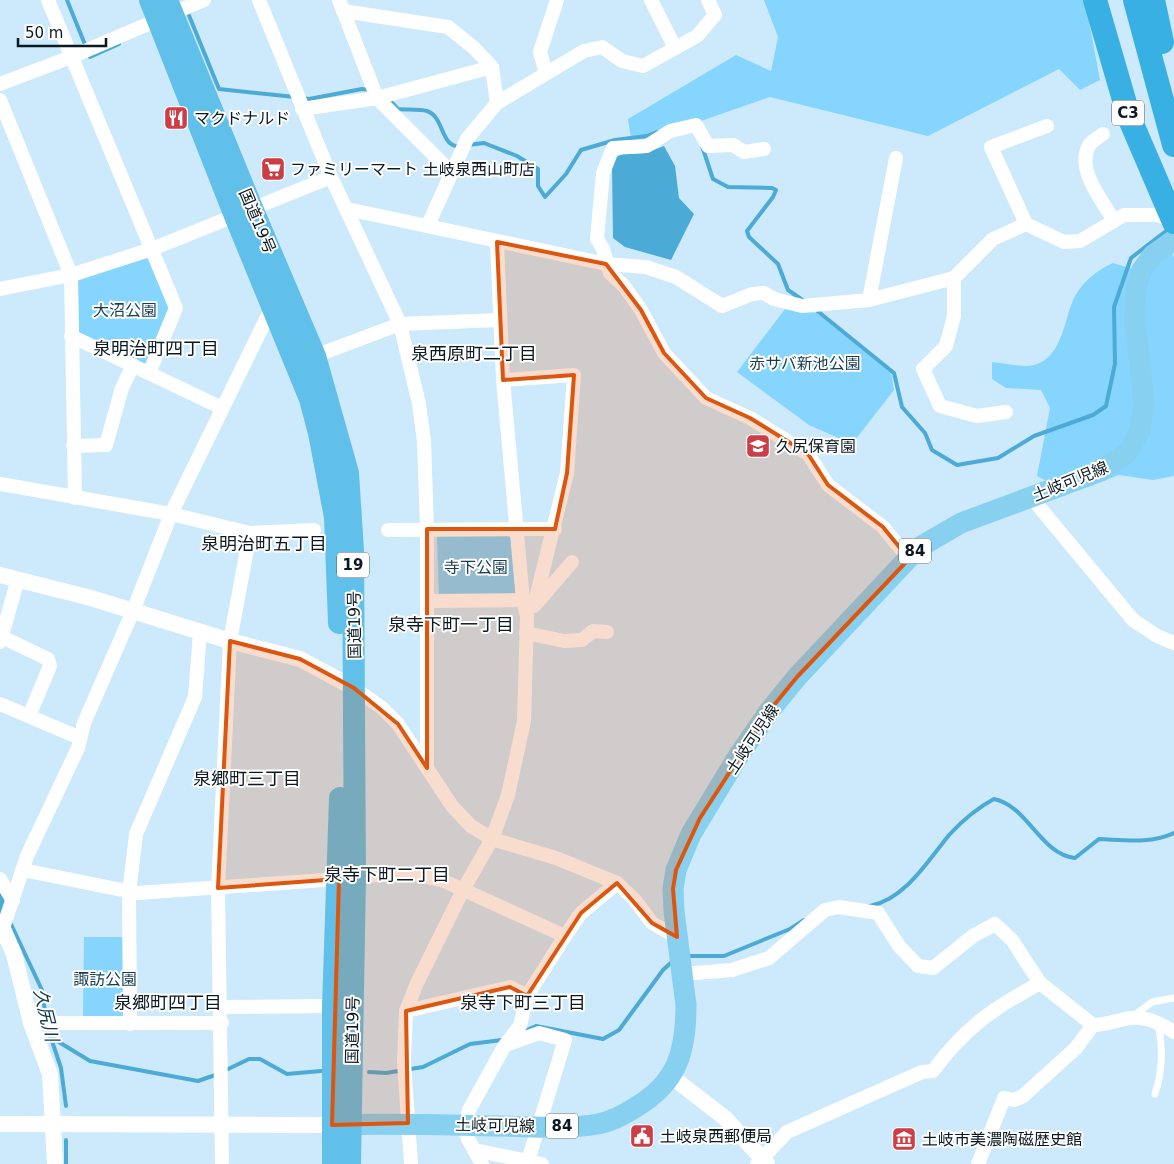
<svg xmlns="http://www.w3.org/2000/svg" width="1174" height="1164" viewBox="0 0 1174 1164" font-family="'DejaVu Sans','Noto Sans JP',sans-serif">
	<rect width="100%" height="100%" fill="#cceafb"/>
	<g fill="#86d5fe">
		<path d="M764,0h321l15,80 -20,10 -21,-21 -131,67 -158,-39 -138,48 -4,-26 108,-64 35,16 7,-34z"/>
		<path d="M1169,248l5,9v219l-21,4 -34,-5 -32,12 -35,-3 -15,-8 13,-68 -9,-18 -35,-2 -14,-9v-17c11,1 24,4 35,4 35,-2 36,-44 47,-68 8,-16 23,-28 39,-35l33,10z"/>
		<path d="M149,257l23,51 -24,59 -71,-32v-54z"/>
		<path d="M785,309l32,4 74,59 3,18 -42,54 -43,-19 -72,-53z"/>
		<path d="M439,535l69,1 3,2 5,57 -77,2 -2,-59z"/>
		<path d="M84,937h37l5,3 1,78 -44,-1z"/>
	</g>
	<path fill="#4caad6" d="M664,146l11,20 4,32 15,16 -23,46 -46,-13 -12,-9 -1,-70 4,-11 7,-3 23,-1z"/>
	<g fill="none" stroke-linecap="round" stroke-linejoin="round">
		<g stroke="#4caad6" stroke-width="4">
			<path d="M67,0l19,47"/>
			<path d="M188,13l31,76 76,8"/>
			<path d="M88,54l2,3 29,-13"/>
			<path d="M302,98l7,1 53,-10 9,1"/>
			<path d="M388,98l10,11c9,1 21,0 29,2 18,6 13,38 34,35"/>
			<path d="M468,145l16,-2 33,13 21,13v17l7,11 21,-23 15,-24 34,-10 32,-4 10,-4"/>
			<path d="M702,146l11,33 15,8 44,1 4,2 -3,7 -26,34 2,6 29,27 10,26 16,11"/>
			<path d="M815,309l79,64 8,34 23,26 7,17 25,15 41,-7 36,-22 59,-21 13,-9 9,-42 -1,-57 17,-49 39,-30"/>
			<path d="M870,906c35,-7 58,-45 79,-71 13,-14 28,-27 45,-36 34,7 46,55 81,59l24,-19c26,1 51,5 75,-6"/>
			<path d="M10,922l32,68 4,29"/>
			<path d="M687,956h37l66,-27 14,-9"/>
			<path d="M47,1026l14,42 5,38"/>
			<path d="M522,1032l14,-6 67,13 16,-9 44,-60 11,-10"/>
			<path d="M49,1036l41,25 108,20 20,-7"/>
			<path d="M224,1071l25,-12h11l27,15 34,-3"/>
			<path d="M369,1072l17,1 37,-6 47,-23 32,-4"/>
			<path d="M66,1140v24"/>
		</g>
		<path stroke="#4caad6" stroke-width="21" d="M0,901l1,3"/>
		<g stroke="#fff" stroke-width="7">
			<path d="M1132,1017l20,-15 22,-4"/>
			<path d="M1155,1094c8,-25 8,-46 3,-71"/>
		</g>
		<g stroke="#fff" stroke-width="14">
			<path d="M48,0l128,308 -27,65"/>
			<path d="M259,0l72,177 69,147 19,80 5,37 3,88v239"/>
			<path d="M339,0l38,98 74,74"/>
			<path d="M651,0l24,48"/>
			<path d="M343,11l105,16 26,21 18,19 5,36 -30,36 -39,86"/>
			<path d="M546,73l-6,-21 17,-52"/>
			<path d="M0,84l71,-27 133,-57"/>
			<path d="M0,100l71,175 4,223"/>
			<path d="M497,103l87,-52 18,-4 20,14 21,5 54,-30 18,-21 -7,-15"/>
			<path d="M302,109l75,-11 115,-31"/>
			<path d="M1103,134c-4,3 -10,6 -13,10 -16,24 13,57 24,77"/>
			<path d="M764,149l-20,3 -11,-7 -25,1 -12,-21 -26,6 -23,15 -34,2 -10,25 -6,66 6,10 7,24 14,13 17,24 23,43 42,45 44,20 58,36 20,31 55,42 26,32"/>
			<path d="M347,209l259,55 40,3 30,10 46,29 30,-12 12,-1 10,6 28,7 67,-6 85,-22 39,-39 33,-15 38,18 16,-1 44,-26h35l15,8"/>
			<path d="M1026,224l-35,-77 56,-21"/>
			<path d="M954,278v38l-8,30 -23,23 17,37 37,10 29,-4"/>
			<path d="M0,289l71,-14 81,-26 179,-72"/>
			<path d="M869,300l27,-142"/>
			<path d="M71,336l151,72"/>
			<path d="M315,356l85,-32 99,-4"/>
			<path d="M503,380l71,-5 -7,98 -33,133"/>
			<path d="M73,446l33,-1 16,-57 11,-23"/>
			<path d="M0,484l171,30 79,19 64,-3"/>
			<path d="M1031,497l102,123 24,16 17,7"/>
			<path d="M388,530l167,-1"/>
			<path d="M428,601l95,-1"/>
			<path d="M536,604l36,-42"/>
			<path d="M526,633l38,8 18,-1 11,-9 14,1"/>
			<path d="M2,637l46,22 2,7 -21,50"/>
			<path d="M0,642l18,-63"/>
			<path d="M354,688l28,20 16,16 54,82 19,20 21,13 64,19 61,25 17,16 18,24 25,14"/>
			<path d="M0,704l80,34"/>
			<path d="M23,870l114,23 202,-14"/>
			<path d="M355,876l59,-2 30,7 121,55"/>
			<path d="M0,879l13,22"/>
			<path d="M0,937l27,-81 51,-108 6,-25 49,-112 38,-97 102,-209"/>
			<path d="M683,974l49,-4 37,-12 56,-48 14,-3 39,6 21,33 19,20 15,2 40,-32 22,-12 17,16 28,43 53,42c10,0 18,-3 28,-5 20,-6 36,1 53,12"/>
			<path d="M222,1007l111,-1"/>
			<path d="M406,1011l104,-24 17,9"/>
			<path d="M31,1023h191"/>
			<path d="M130,1024l-1,-131 7,-59 59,-137 5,-65"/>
			<path d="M506,1045l33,-12 26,7 -37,121"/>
			<path d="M474,1150l68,14"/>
			<path d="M222,1164l-4,-276 12,-247 20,-108"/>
			<path d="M411,1164l-7,-102 2,-51 11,-28 46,-93 29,-51 16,-44 16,-74 3,-105 -4,-16 -20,-220 -6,-138"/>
			<path d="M482,1164l-14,-25 -3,-13 4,-16 36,-65 15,-19 7,-30 38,-60 16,-23 36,-30"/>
			<path d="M757,1164l30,-32 135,-60 11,-1c32,-44 61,-63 107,-88"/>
			<path d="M978,1164l26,-66 10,2 9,-4 53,-48 17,-23"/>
		</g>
		<g stroke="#fff" stroke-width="16">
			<path d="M0,575l91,23 139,43 70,18 54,29"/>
			<path d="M0,922l14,32 17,69 19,51 5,90"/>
			<path d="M672,1077l53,41 42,46"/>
			<path d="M0,1124l332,1"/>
		</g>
		<path stroke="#88d0ef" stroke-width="21" d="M333,1125c55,-2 109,0 163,1 33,0 70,4 102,-2 15,-3 26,-9 38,-17 42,-25 50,-56 50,-102l-12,-94 -1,-22 3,-19 15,-36 46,-76 33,-48 27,-33 121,-129 43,-25 140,-52 26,-18 13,-22 4,-30 -9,-79 1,-35 6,-17 11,-15 21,-15"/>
		<g stroke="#60c0ea" stroke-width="22">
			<path d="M150,0l85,216 75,183 9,34 16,84 4,106"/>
			<path d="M167,0l85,208 63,148 33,117 5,78 2,325 -5,288"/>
			<path d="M333,1164v-158l7,-208"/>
		</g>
		<g stroke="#39b0e4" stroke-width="24">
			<path d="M1095,0l34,117 45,105"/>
			<path d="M1135,0l39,145"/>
			<path d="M1153,0l9,42"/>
		</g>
	</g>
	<path fill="#dd560d" fill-opacity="0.2" stroke="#dd560d" stroke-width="4" stroke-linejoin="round" d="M497,242l109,22 35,46 23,43 42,45 44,20 58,36 20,31 55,42 26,32 -112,118 -27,33 -70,108 -24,52 -3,19 4,48 -25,-14 -35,-40 -36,30 -54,83 -17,-9 -104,24 2,112 -76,2 7,-246 -121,9 12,-247 70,18 54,29 44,36 29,44v-239h128l12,-56 7,-98 -71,5z"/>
	<defs>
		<symbol id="restaurant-square" viewBox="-11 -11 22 22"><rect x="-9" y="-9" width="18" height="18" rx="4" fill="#cc3d45" stroke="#fff"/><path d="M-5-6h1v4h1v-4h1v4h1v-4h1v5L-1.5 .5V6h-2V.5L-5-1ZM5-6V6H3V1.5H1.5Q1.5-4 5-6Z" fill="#fff"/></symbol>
		<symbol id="supermarket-square" viewBox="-11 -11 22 22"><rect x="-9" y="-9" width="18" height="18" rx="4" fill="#cc3d45" stroke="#fff"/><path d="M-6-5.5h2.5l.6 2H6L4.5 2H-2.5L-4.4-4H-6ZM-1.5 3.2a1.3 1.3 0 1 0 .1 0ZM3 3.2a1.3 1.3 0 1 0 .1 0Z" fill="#fff"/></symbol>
		<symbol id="school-square" viewBox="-11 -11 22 22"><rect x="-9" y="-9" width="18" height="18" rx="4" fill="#cc3d45" stroke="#fff"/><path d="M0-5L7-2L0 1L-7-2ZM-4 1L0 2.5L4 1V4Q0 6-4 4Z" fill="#fff"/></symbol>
		<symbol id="civic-square" viewBox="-11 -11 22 22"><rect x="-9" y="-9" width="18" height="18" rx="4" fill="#cc3d45" stroke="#fff"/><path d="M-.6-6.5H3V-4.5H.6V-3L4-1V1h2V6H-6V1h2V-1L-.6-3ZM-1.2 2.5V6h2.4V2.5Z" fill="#fff"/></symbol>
		<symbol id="museum-square" viewBox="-11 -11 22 22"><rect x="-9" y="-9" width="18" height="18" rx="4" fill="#cc3d45" stroke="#fff"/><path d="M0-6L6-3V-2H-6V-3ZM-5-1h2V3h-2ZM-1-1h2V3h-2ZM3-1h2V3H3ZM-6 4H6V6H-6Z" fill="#fff"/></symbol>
	</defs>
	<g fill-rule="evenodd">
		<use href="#restaurant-square" x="162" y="104" width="28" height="28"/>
		<use href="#supermarket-square" x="259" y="155" width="28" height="28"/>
		<use href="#school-square" x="744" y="432" width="28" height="28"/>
		<use href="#civic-square" x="628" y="1122" width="28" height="28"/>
		<use href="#museum-square" x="890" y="1125" width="28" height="28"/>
	</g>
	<g text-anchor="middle" stroke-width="4" stroke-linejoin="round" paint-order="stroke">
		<g fill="#fff" stroke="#545e63" stroke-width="1">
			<rect x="1112" y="100.5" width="32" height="25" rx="4"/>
			<rect x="899" y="538.5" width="32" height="25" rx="4"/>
			<rect x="337" y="552.5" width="32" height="25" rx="4"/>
			<rect x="546" y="1113.5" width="32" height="25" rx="4"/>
		</g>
		<g font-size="15" font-weight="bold" fill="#0b1920">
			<text x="1128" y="118">C3</text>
			<text x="915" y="556">84</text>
			<text x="353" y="570">19</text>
			<text x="562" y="1131">84</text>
		</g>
		<g font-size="16" fill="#0b1920" stroke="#fff" text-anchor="start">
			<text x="194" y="124">マクドナルド</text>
			<text x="290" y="175">ファミリーマート 土岐泉西山町店</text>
			<text x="776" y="452">久尻保育園</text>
			<text x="660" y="1142">土岐泉西郵便局</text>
			<text x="922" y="1145">土岐市美濃陶磁歴史館</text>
		</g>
		<g font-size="16" fill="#0b1920" stroke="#fff">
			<text transform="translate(258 221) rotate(67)" y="6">国道19号</text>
			<text transform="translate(1070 481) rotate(-22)" y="6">土岐可児線</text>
			<text transform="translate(354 625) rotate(-91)" y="6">国道19号</text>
			<text transform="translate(752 739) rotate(-56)" y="6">土岐可児線</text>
			<text transform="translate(352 1030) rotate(-89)" y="6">国道19号</text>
			<text transform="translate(495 1125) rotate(1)" y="6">土岐可児線</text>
		</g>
		<g font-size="16" fill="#153e51" stroke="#fff">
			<text x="125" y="316">大沼公園</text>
			<text x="805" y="369">赤サバ新池公園</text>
			<text x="476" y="573">寺下公園</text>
			<text x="105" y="985">諏訪公園</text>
		</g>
		<g font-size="18" fill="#0b1920" stroke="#fff">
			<text x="156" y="355">泉明治町四丁目</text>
			<text x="474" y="360">泉西原町二丁目</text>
			<text x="264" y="550">泉明治町五丁目</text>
			<text x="451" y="631">泉寺下町一丁目</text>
			<text x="247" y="785">泉郷町三丁目</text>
			<text x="387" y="881">泉寺下町二丁目</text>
			<text x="168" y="1009">泉郷町四丁目</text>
			<text x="523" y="1009">泉寺下町三丁目</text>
		</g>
		<g font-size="18" font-style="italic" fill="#0e384b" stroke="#fff">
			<text transform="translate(46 1015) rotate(76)" y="6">久尻川</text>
		</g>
	</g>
	<path d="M18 38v8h88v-8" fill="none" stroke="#0b1920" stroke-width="2.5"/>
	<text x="25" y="38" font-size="15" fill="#0b1920" stroke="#ffffff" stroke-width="4" paint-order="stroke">50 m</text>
</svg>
